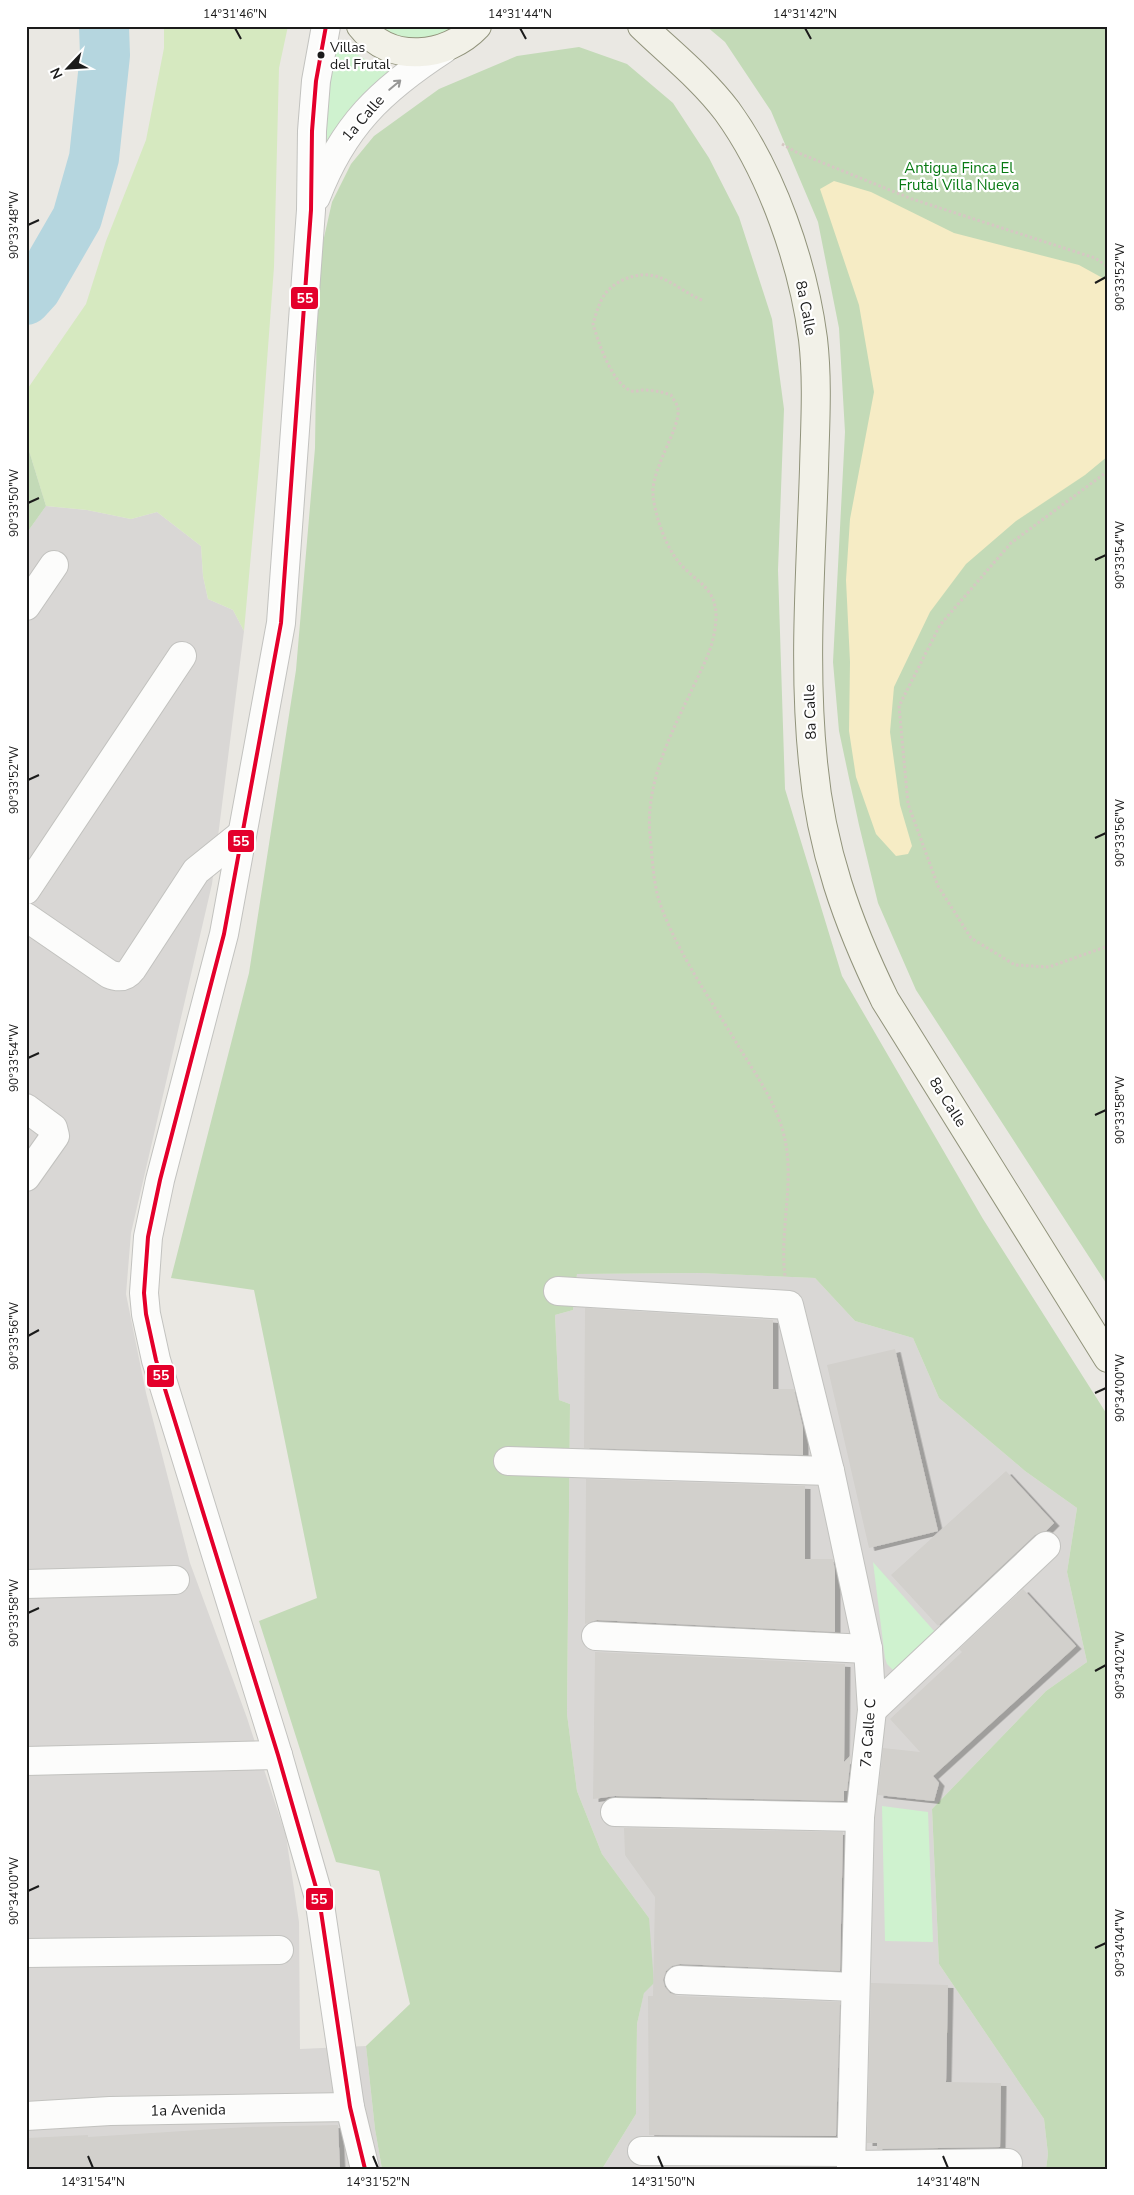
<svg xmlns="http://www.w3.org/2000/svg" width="1134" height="2195" viewBox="0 0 1134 2195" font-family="'Nunito Sans',sans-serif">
	<defs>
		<filter id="shadow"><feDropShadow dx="5.5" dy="3" stdDeviation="0" flood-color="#0004"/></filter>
	</defs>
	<rect width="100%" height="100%" fill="#eae8e3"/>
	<g fill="#d9d7d5">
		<path d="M46,506l41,4 44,9 26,-7 44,34 2,30 5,23 25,11 11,21 -32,253 -81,349 -5,61 20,99 44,170 57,155 39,118 13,86 1,127 66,-3 9,83 7,40h-356v-1635z"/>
		<path d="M701,1273l114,5 40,43 58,17 26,60 86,73 52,37 -10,64 20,90 -41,29 -114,118 7,155 105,155 4,35 -2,15h-444l34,-55 1,-90 7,-32 5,-74 -47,-64 -25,-63 -10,-77 3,-310 -11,-4 -4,-85 18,-5 4,-36z"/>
	</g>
	<path fill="#d6e9c0" d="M164,26h124l-9,42 -5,199 -14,188 -16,176 -11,-21 -25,-11 -5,-23 -2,-30 -44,-34 -26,7 -44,-9 -41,-4 -20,-65v-50l60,-87 20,-63 40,-101 18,-92z"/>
	<g fill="#c3dab7">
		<path d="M706,26h402v1260l-192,-296 -38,-87 -19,-78 -20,-94 -6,-69 12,-230 -6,-104 -21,-106 -47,-111 -46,-69z"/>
		<path d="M579,47l48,17 46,39 36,55 30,59 33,102 12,90 -6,161 7,219 57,187 141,243 125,197v753h-62l2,-15 -4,-35 -105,-155 -7,-155 114,-118 41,-29 -20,-90 10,-64 -52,-37 -86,-73 -26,-60 -58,-17 -40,-43 -115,-5 -123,1 -4,36 -18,5 4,85 11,4 -3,310 10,77 25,63 47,64 5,65 -10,10 -7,31 -1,90 -34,55h-220l-7,-40 -9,-83 44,-42 -31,-133 -43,-9 -77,-241 58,-23 -63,-308 -83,-12 78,-305 47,-303 19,-222 2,-141 6,-65 9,-40 19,-38 23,-28 65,-47 78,-33z"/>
		<path d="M26,441l20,65 -20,28z"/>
	</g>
	<path fill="#f6ecc5" d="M834,181l37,11 83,41 125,32 29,16v175l-23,19 -69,46 -50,43 -36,48 -36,75 -4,45 10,73 12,41 -4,8 -12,2 -20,-22 -20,-57 -7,-46 1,-69 -4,-82 4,-61 24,-127 -15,-87 -39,-116z"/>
	<g fill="#cff2cf">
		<path d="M379,26h81c-10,5 -22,12 -33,15 -15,4 -37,-5 -48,-15z"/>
		<path d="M325,30c26,22 47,35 79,48l-93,86z"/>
		<path d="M873,1562l62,70 -40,40 -8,-8 -2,-6z"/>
		<path d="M882,1806l46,6 5,130 -48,-1z"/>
	</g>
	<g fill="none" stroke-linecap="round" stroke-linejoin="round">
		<path stroke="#b5d6df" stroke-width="50" d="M26,300l10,-11 41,-71 17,-60 11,-103 -1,-29"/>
	</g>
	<g fill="#d2d0cc" filter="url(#shadow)">
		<path d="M585,1308l188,12v69h21l9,39v27l-219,-7z"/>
		<path d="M895,1349l43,182 -69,17 -42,-183z"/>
		<path d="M1006,1471l48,52 -8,8 -11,4 -97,91 -47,-51z"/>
		<path d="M586,1479l219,7v73h28l2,12v61l-238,-12 -12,4z"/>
		<path d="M1023,1589l53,57 -143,130 6,7 -5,18 -56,-6 5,-47 37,4 -30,-33 72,-67 -3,-3z"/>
		<path d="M595,1652l250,12 -1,98 7,-7 -4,36h-3v10l-229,-5 -22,3z"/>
		<path d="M624,1828l219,4 -3,139 -160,-7 -8,2 -6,5 -3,9 2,7 5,6 8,3 162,6 -4,134 -187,-1 -1,-139h5l2,-99 -30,-42z"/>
		<path d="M871,1983l77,2 -2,97 55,1 -1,64 -123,2v-6h-10z"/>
		<path d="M338,2125l2,44h-310l-2,-31 60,-3v2l159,-10z"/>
		<rect x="649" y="2167" width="85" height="2"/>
	</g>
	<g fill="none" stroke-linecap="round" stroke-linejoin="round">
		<defs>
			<g id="minor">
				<path d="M326,26l-10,55 -4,50 -1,79 -30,413 -57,311 -64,246 -12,57 -4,56 2,21 10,46 122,395 41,143 31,209 15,62"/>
				<path d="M316,197c27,-71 65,-107 128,-148"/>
				<path d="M26,606l28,-41"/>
				<path d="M26,890l156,-234"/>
				<path d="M26,917l83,57c10,4 17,3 23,-5l64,-98 46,-37"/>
				<path d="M26,1108l27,20 2,8 -29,41"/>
				<path d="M558,1291l231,14 41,166 38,178 4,61 -12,107 -9,352"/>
				<path d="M508,1461l322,10"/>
				<path d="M26,1584l149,-4"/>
				<path d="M596,1636l272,13"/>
				<path d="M872,1710l174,-164"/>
				<path d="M26,1761l252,-6"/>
				<path d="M615,1812l245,5"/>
				<path d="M26,1953l253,-3"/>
				<path d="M679,1980l176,7"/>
				<path d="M26,2116l84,-5 240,-4"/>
				<path d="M642,2151l209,1"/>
				<path d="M851,2165l157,-2"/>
			</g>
			<g id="secondary">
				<path d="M361,26c29,38 86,32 116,0"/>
				<path d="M642,26c29,28 60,52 85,85 45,62 76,152 86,228 5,43 2,87 1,130 -3,97 -11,196 -1,293 8,87 34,160 72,238l223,358"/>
			</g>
		</defs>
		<use href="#minor" stroke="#c2c2bf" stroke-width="30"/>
		<use href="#secondary" stroke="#91937b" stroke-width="30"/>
		<g stroke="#d6c7c3" stroke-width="3" stroke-dasharray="2.5 2.5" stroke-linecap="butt">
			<path d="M782,144l14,8 116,47 183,59 13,9"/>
			<path d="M702,300c-15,-6 -26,-16 -41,-22 -18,-8 -44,0 -56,16 -6,8 -9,20 -12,30 5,17 19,61 39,67 4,1 8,-1 12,-1 9,0 18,2 27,5 2,4 6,9 7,13 3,20 -27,60 -25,87 2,20 12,50 25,66 16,21 39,25 38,57 -1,26 -11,44 -22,67 -22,47 -49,97 -44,150 2,19 3,43 8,62 15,50 57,109 84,155 15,24 32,49 40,76 15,48 -3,100 3,148"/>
			<path d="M1108,471l-97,72 -71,82 -41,81 9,98 30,82 33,52 44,27 34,2 59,-21"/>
		</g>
		<use href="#minor" stroke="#fcfcfb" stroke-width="28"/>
		<use href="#secondary" stroke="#f2f1e8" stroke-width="28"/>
		<defs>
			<path id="bus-1" d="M326,26l-10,55 -4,50 -1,79 -30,413 -57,311 -64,246 -12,57 -4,56 2,21 10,46 122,395 41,143 31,209 15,62"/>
		</defs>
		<use href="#bus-1" stroke="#fff" stroke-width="8"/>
		<use href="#bus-1" stroke="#e4002b" stroke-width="4"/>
	</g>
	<defs><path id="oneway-shaft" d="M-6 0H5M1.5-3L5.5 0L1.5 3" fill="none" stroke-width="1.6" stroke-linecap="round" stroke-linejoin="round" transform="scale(1.25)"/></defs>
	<use stroke="#979796" href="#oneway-shaft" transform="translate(395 85) rotate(-40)"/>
	<path fill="none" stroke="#1b1b1b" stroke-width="2" d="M235,28l6,11M520,28l6,11M805,28l6,11M28,225l11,-5M1095,283l11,-6M28,503l11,-5M1095,560l11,-5M28,780l11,-5M1095,838l11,-5M28,1058l11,-5M1095,1115l11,-5M28,1336l11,-6M1095,1393l11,-5M28,1613l11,-5M1095,1671l11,-6M28,1891l11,-5M1095,1948l11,-5M88,2156l5,12M373,2156l5,12M658,2156l5,12M943,2156l5,12"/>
	<circle fill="#1b1b1b" stroke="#fff" stroke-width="2" cx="321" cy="55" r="4.5"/>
	<g text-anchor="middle" stroke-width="4.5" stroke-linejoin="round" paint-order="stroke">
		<g font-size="14" fill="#1b1b1b" stroke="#fff" text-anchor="start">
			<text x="330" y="52">Villas<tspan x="330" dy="17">del Frutal</tspan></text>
		</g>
		<g font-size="15" fill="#1b1b1b" stroke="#fff">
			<text transform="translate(363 118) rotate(-49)" y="5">1a Calle</text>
			<text transform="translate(806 308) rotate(79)" y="5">8a Calle</text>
			<text transform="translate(810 712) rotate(-92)" y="5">8a Calle</text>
			<text transform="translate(948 1102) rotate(58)" y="5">8a Calle</text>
			<text transform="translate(868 1733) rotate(-86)" y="5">7a Calle C</text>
			<text transform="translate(188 2110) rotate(-1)" y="5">1a Avenida</text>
		</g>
		<g font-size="15" fill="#087a13" stroke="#fff">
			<text x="959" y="173">Antigua Finca El<tspan x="959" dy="17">Frutal Villa Nueva</tspan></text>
		</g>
	</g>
	<g stroke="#fff" stroke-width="2">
		<rect x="290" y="286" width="29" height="24" rx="5" fill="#e4002b"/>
		<rect x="227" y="829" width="28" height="24" rx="5" fill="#e4002b"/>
		<rect x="146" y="1364" width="29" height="24" rx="5" fill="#e4002b"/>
		<rect x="305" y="1887" width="29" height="24" rx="5" fill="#e4002b"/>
	</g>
	<g font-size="14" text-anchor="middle" font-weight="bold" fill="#fff">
		<text x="305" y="303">55</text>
		<text x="241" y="846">55</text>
		<text x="161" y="1380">55</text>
		<text x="319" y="1904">55</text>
	</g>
	<rect width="1134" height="2195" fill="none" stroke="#ffffff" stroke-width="55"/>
	<g transform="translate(68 68) rotate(245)" stroke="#ffffff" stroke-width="4" paint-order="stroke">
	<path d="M0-4L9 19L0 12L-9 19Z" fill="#1b1b1b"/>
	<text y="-8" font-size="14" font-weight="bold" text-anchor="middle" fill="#1b1b1b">N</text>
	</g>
	<rect x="28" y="28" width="1078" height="2140" fill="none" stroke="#1b1b1b" stroke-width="2"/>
	<g font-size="12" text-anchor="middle" fill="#1b1b1b">
		<text x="235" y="18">14°31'46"N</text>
		<text x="520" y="18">14°31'44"N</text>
		<text x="805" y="18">14°31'42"N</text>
		<text transform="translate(14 225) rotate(-90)" y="4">90°33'48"W</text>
		<text transform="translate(1120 277) rotate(-90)" y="4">90°33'52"W</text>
		<text transform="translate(14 503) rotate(-90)" y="4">90°33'50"W</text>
		<text transform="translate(1120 555) rotate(-90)" y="4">90°33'54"W</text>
		<text transform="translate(14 780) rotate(-90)" y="4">90°33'52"W</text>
		<text transform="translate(1120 833) rotate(-90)" y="4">90°33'56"W</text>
		<text transform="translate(14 1058) rotate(-90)" y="4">90°33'54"W</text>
		<text transform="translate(1120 1110) rotate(-90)" y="4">90°33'58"W</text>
		<text transform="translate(14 1336) rotate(-90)" y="4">90°33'56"W</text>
		<text transform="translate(1120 1388) rotate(-90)" y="4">90°34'00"W</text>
		<text transform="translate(14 1613) rotate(-90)" y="4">90°33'58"W</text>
		<text transform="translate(1120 1665) rotate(-90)" y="4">90°34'02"W</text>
		<text transform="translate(14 1891) rotate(-90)" y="4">90°34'00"W</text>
		<text transform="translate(1120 1943) rotate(-90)" y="4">90°34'04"W</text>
		<text x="93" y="2186">14°31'54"N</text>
		<text x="378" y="2186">14°31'52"N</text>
		<text x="663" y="2186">14°31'50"N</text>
		<text x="948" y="2186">14°31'48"N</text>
	</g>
</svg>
